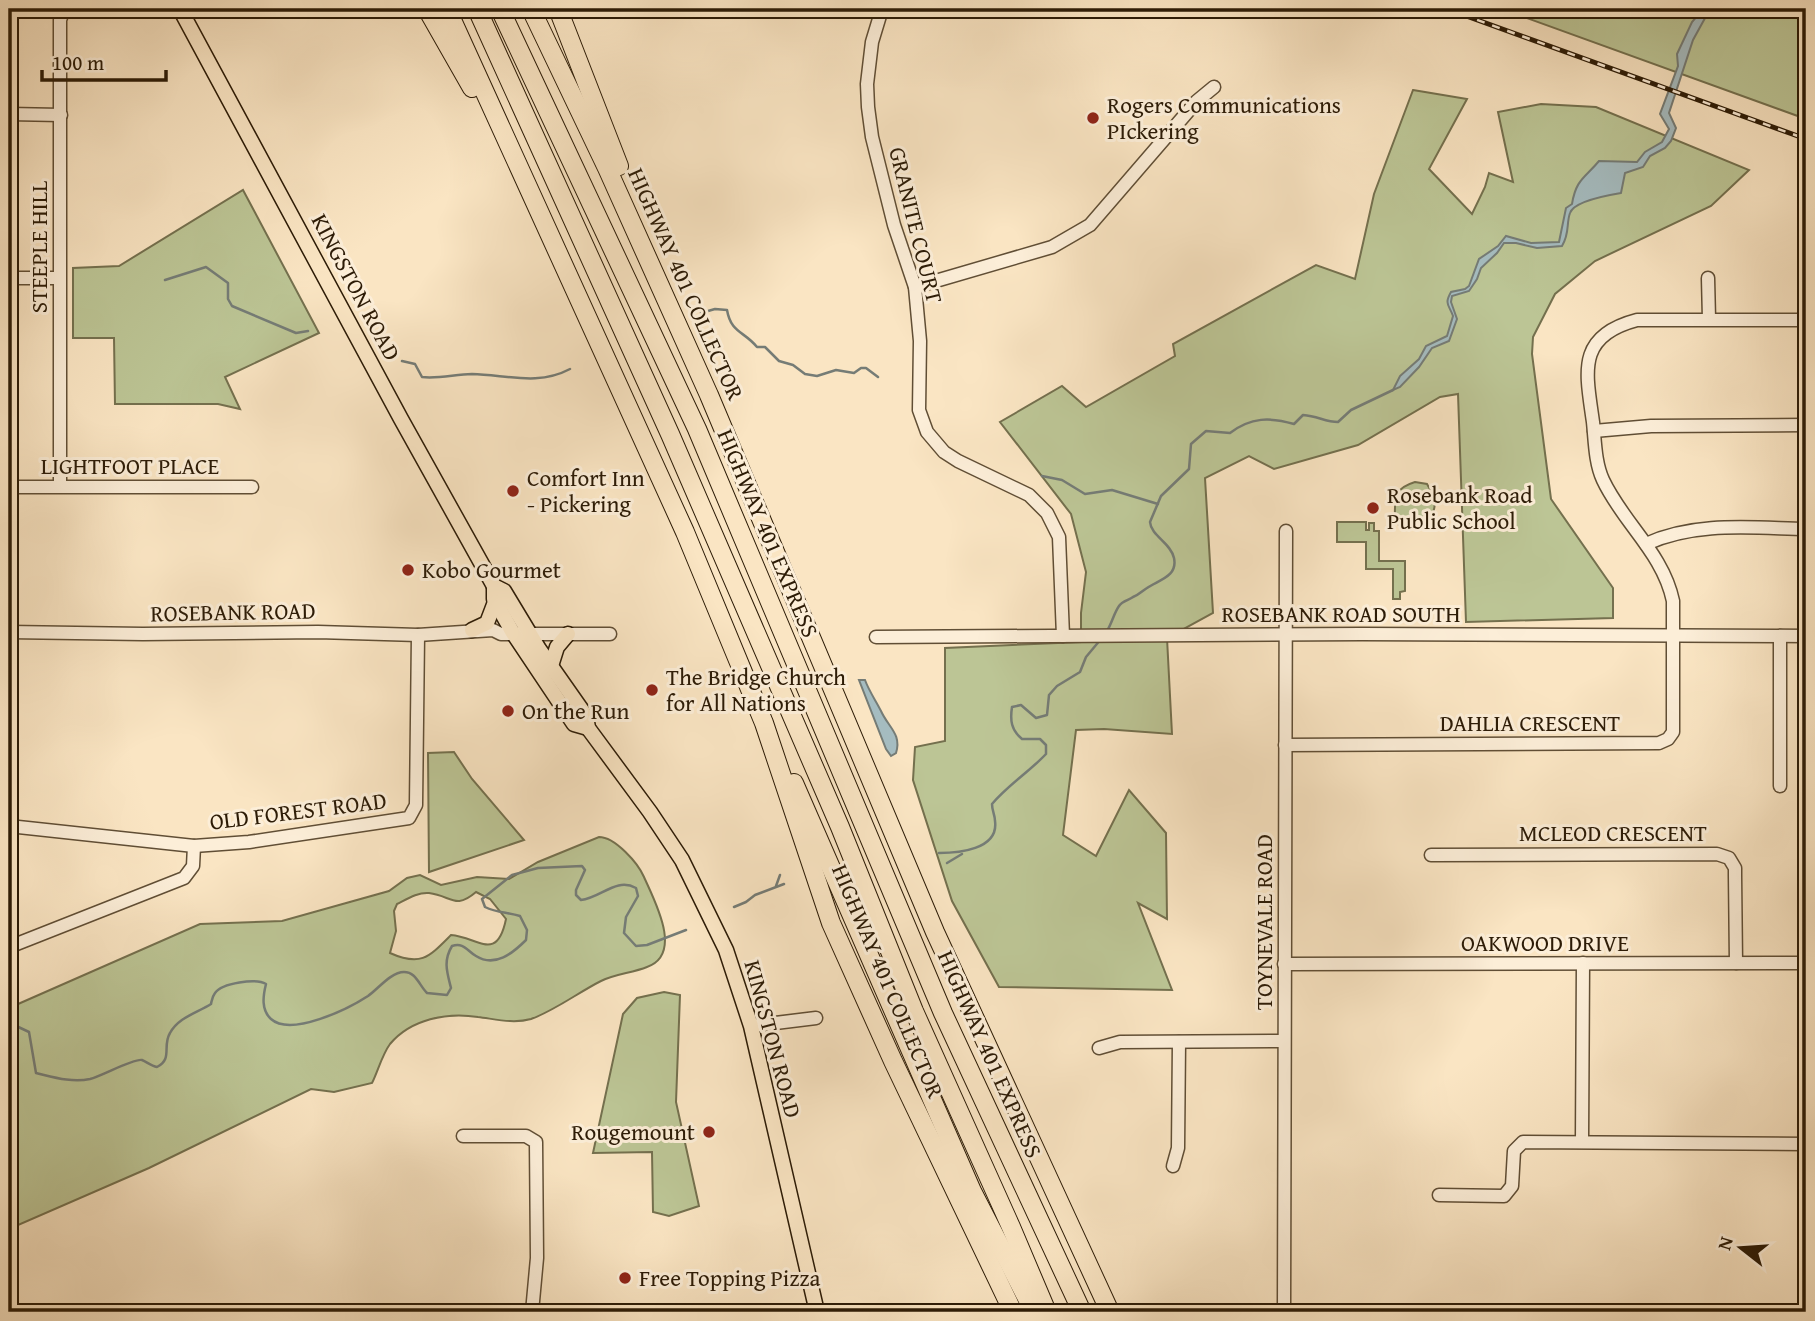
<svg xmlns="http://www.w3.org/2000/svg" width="1815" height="1321" viewBox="0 0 1815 1321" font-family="'Gentium Book Plus',serif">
	<rect width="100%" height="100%" fill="#fae5c3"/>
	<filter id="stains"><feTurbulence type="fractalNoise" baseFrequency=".00286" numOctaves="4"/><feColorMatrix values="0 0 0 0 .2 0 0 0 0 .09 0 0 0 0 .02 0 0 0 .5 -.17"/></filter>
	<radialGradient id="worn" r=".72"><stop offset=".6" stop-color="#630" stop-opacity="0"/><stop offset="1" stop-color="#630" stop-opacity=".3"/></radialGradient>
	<g fill="#bcc595" stroke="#74704e" stroke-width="2" fill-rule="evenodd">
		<path d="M1502,9h304v110z"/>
		<path d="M1413,90l54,9 -38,70 43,45 13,-27 4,-14 24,9 -15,-70 43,-8 55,3 153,63 -38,36 -116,55 -40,33 -22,43 -1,17 19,145 62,89v30l-147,4 -8,-228 -18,3 -82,48 -84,24 -25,-13 -44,22 8,135 -46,25 5,96 -68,-5 -28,1 -13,105 33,21 33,-66 37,43 1,86 -29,-16 34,87 -173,-3 -47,-86 -39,-121 2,-33 30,-6v-93l136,-6v-29l5,-41 -15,-58 -71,-92 62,-36 24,21 89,-51 -2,-12 143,-79 39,14 19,-85z"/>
		<path d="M243,190l76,143 -94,44 15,32 -22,-5h-103l-1,-66h-41v-70l46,-2z"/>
		<path d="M1415,482l12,2c9,15 11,23 1,38l-29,3 -4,-4c0,-22 -3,-32 20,-39z"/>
		<path d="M1337,522h29v8h3v-7h5v8h5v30h26v30l-5,1v7h-7v-30h-27v-27h-29z"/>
		<path d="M454,752l18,27 52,61 -95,32 -1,-119z"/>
		<path d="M599,837c16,0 39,26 45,40 10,23 40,77 3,90 -15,6 -32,7 -46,14 -22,11 -47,30 -70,38 -18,5 -36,0 -53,-2 -31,-5 -67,2 -88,27 -8,11 -12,27 -18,39l-38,9 -23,-3 -162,79 -140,61v-221l191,-84 82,-3 107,-30 18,-13 13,-3 21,10 36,-8 32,2 29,-17zM476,892l14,7 16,20c-9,44 -28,18 -55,16 -22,22 -30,32 -61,18l6,-22 -2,-20 3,-7c10,-5 21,-12 32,-11 23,3 26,17 47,-1z"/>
		<path d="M664,992l16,3 -4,107 23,104 -30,10 -16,-4 -1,-60 -59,1 30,-139 14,-16z"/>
	</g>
	<g fill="#a5bcc0" stroke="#757c76" stroke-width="2">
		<path d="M1703,9h7l-17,31 -24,73 7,15 -5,13 -6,7 -15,8 -7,11 -18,6 -4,20c-12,2 -47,8 -51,20 -4,11 0,20 -8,33l-25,2 -21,-5h-12l-7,10 -16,15 -4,11 -8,12 -17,5 -1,6 6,17 -8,22 -17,7 -13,19 -19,20 -7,3 7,-14 19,-17 7,-13 21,-10 6,-20c-4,-11 -9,-12 -2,-24l14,-3 4,-3 10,-27 19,-13 8,-10 25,7 28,-1 7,-34 6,-4c4,-25 13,-26 27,-43l38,1 8,-10 17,-10 7,-13 -9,-15 18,-48 -1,-12 15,-32z"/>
		<path d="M859,680h6c4,11 11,21 16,31 7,16 21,23 15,42l-5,3 -5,-7z"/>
	</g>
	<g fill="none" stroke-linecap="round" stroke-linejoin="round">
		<g stroke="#757c76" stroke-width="2.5">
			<path d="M165,280l41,-13 22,16v16l4,7 64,27 12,-2"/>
			<path d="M701,313l14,-4 12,1c4,23 17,21 30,37h8l14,14 14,4 12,9 12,2 19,-6 18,3 7,-5h5l12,9"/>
			<path d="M402,361l13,3 7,13c17,2 34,-3 50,-3 35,1 66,12 98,-5"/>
			<path d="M1042,476l20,4 23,14 27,-4 46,14"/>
			<path d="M1107,631c5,-8 7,-18 12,-25 3,-5 10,-6 14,-9 6,-2 9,-6 14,-9 11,-8 31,-11 27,-30 -3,-15 -23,-22 -24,-36l11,-26 28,-27 2,-25 15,-13 24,2c21,-16 40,-16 64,-9l9,-9c15,1 22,7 35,7l13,-12 42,-20"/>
			<path d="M939,853c18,0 60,-3 56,-32 0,-6 -3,-10 -3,-17 16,-19 37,-32 54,-50v-9l-6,-6h-18c-11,-9 -12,-19 -10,-32l9,-2 15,13 11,-3 2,-20 8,-9 23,-14 6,-15 15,-18"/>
			<path d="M947,863l15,-9"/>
			<path d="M776,886l4,-11"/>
			<path d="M734,907l12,-5 9,-7 29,-11"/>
			<path d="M9,1027l3,-3 17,8 7,41c17,4 36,10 54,6 12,-3 44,-21 52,-19 5,2 9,6 15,7 16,-8 5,-21 13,-34 9,-16 27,-20 41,-29 1,-5 1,-7 4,-11 7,-10 41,-15 51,-9 -3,12 -5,26 5,35 20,18 77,-10 97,-23 10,-7 23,-24 36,-24 12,0 15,13 23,21l20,2 4,-7c-4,-16 -8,-27 1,-42 12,-4 15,5 24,10 19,12 37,-3 50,-16l1,-10 -7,-14c-13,-4 -23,-3 -35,-9l-3,-8 30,-24 26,-7 44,-2 3,4 -9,20v5l5,5c20,-2 35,-23 55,-12l2,8 -12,21 -2,16 12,13 11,-1 39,-15"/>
		</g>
		<defs>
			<g id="minor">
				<path d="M882,9l-10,33 -5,42 1,23 4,30 22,88 21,62 5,54 -1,69 8,22 17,20 14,9 71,34 18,18 12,24 4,99"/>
				<path d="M9,114l52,1"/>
				<path d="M9,278h50"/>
				<path d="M1708,278l1,41"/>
				<path d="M915,287l137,-40 38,-22 107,-124 17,-14"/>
				<path d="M1594,431l57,-5 155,-1"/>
				<path d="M60,486v-466l4,-11"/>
				<path d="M9,487h243"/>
				<path d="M1646,544c50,-23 107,-16 160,-15"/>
				<path d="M9,632l134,2 175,-2 100,3 75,-5 8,4h109"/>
				<path d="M876,637l486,-3 444,2"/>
				<path d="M1285,745l374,-2 9,-4 5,-7v-131c-10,-48 -50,-78 -70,-121 -8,-17 -8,-39 -10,-58 -7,-50 -17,-86 44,-102h169"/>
				<path d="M1780,786v-150"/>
				<path d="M9,826l185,20 55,-4 160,-24 7,-13 2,-170"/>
				<path d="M1431,855l286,-1 12,4 6,10v7l1,88"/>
				<path d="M9,947l175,-69 9,-12 1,-20"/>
				<path d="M1284,964l522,-1"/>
				<path d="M751,1026l65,-8"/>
				<path d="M1099,1048l21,-6 164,-1"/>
				<path d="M463,1136h63l10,6 1,116 -5,54"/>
				<path d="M1582,1141l1,-178"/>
				<path d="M1173,1166l5,-18 1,-106"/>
				<path d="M1439,1195l65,1 8,-10 2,-35 9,-9 283,2"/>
				<path d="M1284,1312l2,-781"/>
			</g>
			<g id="major">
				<path d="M180,9l221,410 93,167 10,5 35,58 47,67 2,12 62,84 32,48 44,90 25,76 66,286"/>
				<path d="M494,586v13l19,34 61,91 14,4"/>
				<path d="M472,630l15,-7 8,-21"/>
				<path d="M551,666l6,-19 11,-13"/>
			</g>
			<g id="highway">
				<path d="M427,9l45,79"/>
				<path d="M447,9l238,523 79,191 67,200 62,138 120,251"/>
				<path d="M477,9l193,425 170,393 74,184 97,216 36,85"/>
				<path d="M500,9l197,420 246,584 139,299"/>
				<path d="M531,9l76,159 102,227 226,537 175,380"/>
				<path d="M558,9l61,157"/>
				<path d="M794,783l178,408 62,121"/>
			</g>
		</defs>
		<use href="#minor" stroke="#604e35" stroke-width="15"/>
		<use href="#major" stroke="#2c1b06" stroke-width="17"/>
		<use href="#highway" stroke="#2c1b06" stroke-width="20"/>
		<use href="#minor" stroke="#fceed8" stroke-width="12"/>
		<use href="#major" stroke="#fae5c3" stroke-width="14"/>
		<use href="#highway" stroke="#fae5c3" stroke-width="18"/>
		<defs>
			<path id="rail" d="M1447,9l359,130"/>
		</defs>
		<use href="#rail" stroke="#2c1b06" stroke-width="5"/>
		<use href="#rail" stroke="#fceed8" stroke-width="2.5" stroke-dasharray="8" stroke-linecap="butt"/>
	</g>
	<g fill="#8f2418" stroke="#fceed8" stroke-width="2.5">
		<circle cx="1093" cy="118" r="7"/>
		<circle cx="513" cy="491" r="7"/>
		<circle cx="1373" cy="508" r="7"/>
		<circle cx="408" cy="570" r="7"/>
		<circle cx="652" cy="690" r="7"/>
		<circle cx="508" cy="711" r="7"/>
		<circle cx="709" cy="1132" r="7"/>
		<circle cx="625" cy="1278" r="7"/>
	</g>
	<g text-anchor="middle" stroke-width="6" stroke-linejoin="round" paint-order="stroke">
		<g font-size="23" fill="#2c1b06" stroke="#fceed8" text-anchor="start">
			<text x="1107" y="113">Rogers Communications<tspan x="1107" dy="26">PIckering</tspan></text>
			<text x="527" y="486">Comfort Inn<tspan x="527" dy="26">- Pickering</tspan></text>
			<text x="1387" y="503">Rosebank Road<tspan x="1387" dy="26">Public School</tspan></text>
			<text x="422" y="578">Kobo Gourmet</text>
			<text x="666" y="685">The Bridge Church<tspan x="666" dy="26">for All Nations</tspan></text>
			<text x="522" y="719">On the Run</text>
			<text x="695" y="1140" text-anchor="end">Rougemount</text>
			<text x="639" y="1286">Free Topping Pizza</text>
		</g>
		<g font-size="23" fill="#2c1b06" stroke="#fceed8">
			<text transform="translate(916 225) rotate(76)" y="8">GRANITE COURT</text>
			<text transform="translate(39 247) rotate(-90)" y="8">STEEPLE HILL</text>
			<text transform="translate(686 284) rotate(66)" y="8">HIGHWAY 401 COLLECTOR</text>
			<text transform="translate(356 287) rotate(62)" y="8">KINGSTON ROAD</text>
			<text x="130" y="474">LIGHTFOOT PLACE</text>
			<text transform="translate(768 533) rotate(67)" y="8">HIGHWAY 401 EXPRESS</text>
			<text transform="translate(233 612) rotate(-1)" y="8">ROSEBANK ROAD</text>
			<text x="1341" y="622">ROSEBANK ROAD SOUTH</text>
			<text x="1530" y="731">DAHLIA CRESCENT</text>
			<text transform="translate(298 811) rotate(-7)" y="8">OLD FOREST ROAD</text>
			<text x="1613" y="841">MCLEOD CRESCENT</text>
			<text transform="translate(1264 922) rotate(-90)" y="8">TOYNEVALE ROAD</text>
			<text x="1545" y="951">OAKWOOD DRIVE</text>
			<text transform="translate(888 981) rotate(67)" y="8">HIGHWAY 401 COLLECTOR</text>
			<text transform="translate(773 1039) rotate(75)" y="8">KINGSTON ROAD</text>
			<text transform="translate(990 1054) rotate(66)" y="8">HIGHWAY 401 EXPRESS</text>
		</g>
	</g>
	<rect width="1815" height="1321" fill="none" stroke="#fae5c3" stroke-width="35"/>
	<rect x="10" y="10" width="1794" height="1300" fill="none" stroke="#2c1b06" stroke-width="3.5"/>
	<rect x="18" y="18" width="1780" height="1286" fill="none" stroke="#2c1b06" stroke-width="2"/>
	<g transform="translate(1741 1248) rotate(287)" stroke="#fceed8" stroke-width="5" paint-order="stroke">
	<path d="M0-5L12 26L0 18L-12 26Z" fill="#2c1b06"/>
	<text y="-10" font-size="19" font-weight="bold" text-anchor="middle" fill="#2c1b06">N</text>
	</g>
	<path d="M42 70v10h124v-10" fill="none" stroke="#2c1b06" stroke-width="3.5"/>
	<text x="52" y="70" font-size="21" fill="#2c1b06" stroke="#fceed8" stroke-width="5" paint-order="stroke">100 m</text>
	<rect width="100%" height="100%" filter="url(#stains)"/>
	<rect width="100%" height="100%" fill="url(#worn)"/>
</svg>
